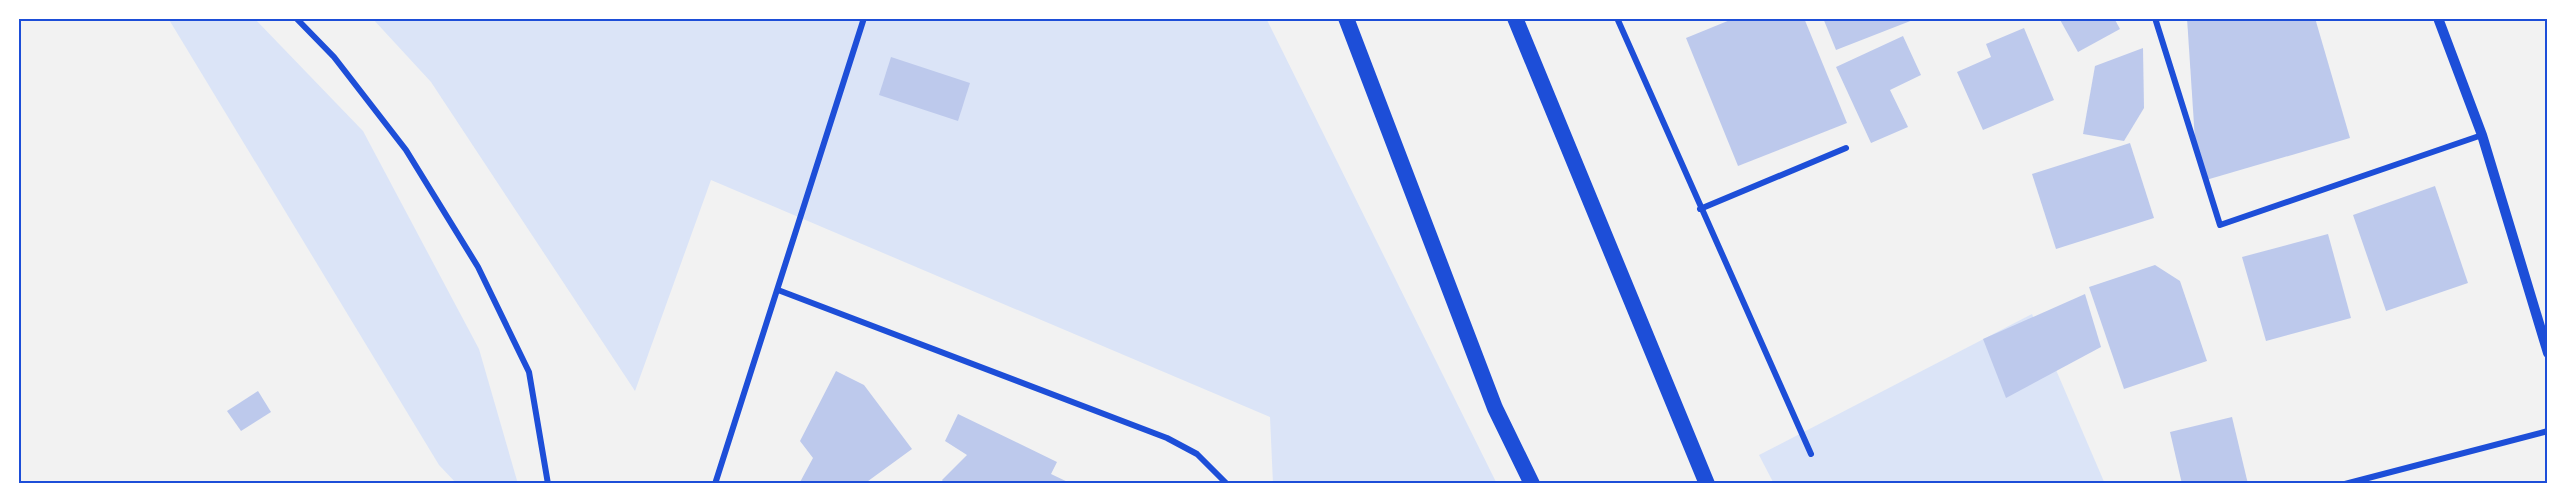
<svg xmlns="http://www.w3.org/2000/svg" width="2566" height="502" viewBox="0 0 2566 502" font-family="Roboto,sans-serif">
	<rect width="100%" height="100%" fill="#f2f2f2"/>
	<g fill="#dbe4f7">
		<path d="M168,18h86l109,113 116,218 39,135h-61l-18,-19z"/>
		<path d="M372,18h894l231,466h-224l-3,-67 -559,-237 -76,211 -204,-309z"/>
		<path d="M2032,314l73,170h-331l-15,-29z"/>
	</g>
	<g fill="#bdc9ec">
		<path d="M1735,18h69l43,105 -109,43 -52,-128z"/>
		<path d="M1823,18h95l-82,32z"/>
		<path d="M2059,18h55l6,11 -42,23z"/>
		<path d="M2187,18h128l35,120 -144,42 -11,-40z"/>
		<path d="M2024,28l30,72 -71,30 -26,-58 34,-15 -5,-13z"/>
		<path d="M1903,36l18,39 -31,15 18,37 -37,16 -35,-76z"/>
		<path d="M2143,48l1,60 -20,33 -41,-7 12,-68z"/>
		<path d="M891,57l79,26 -12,38 -79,-26z"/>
		<path d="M2130,143l24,75 -98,31 -24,-75z"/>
		<path d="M2435,186l33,97 -82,28 -33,-96z"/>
		<path d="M2328,234l23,84 -85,23 -24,-84z"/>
		<path d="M2155,265l25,16 27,80 -83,28 -35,-102z"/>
		<path d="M2085,294l16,53 -95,51 -23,-59z"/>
		<path d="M836,371l28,14 48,64 -48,35h-65l14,-26 -13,-17z"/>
		<path d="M258,391l13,21 -30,19 -14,-20z"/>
		<path d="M958,414l99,48 -6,12 21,10h-127l-3,-4 25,-25 -22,-14z"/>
		<path d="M2232,417l16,67h-66l-12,-52z"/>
	</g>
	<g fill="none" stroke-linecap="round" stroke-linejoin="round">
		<g stroke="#1d4ed8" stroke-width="6">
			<path d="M296,18l38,39 72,93 72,117 51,105 19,112"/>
			<path d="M1617,18l194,436"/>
			<path d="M2155,18l65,207 262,-90"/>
			<path d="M1700,209l146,-61"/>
			<path d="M778,290l389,148 30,16 30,30"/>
			<path d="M715,484l149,-466"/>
			<path d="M2345,484l203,-53"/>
		</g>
		<path stroke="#1d4ed8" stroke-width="10" d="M2438,18l44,117 66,218"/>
		<g stroke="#1d4ed8" stroke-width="16">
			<path d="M1346,18l149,390 37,76"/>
			<path d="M1515,18l192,466"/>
		</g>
	</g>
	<rect width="2566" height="502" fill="none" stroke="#ffffff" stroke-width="39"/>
	<rect x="20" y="20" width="2526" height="462" fill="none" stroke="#1d4ed8" stroke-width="2"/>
</svg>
